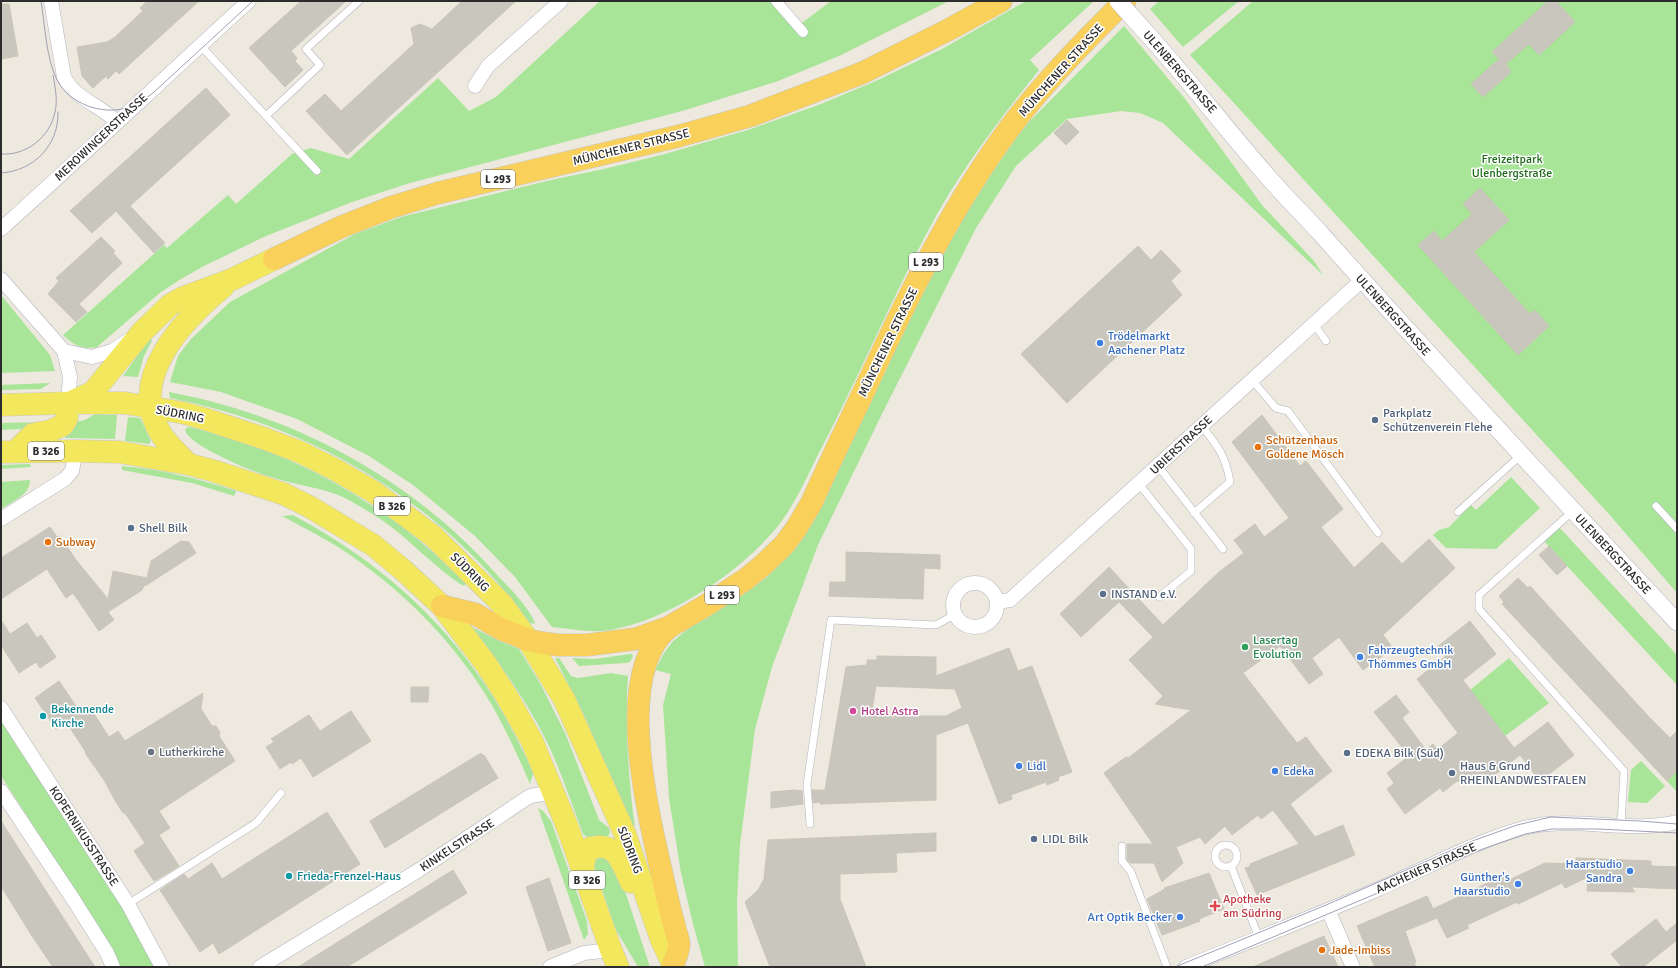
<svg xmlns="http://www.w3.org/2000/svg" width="1678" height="968" viewBox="0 0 1678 968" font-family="Signika,sans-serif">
	<rect width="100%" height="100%" fill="#eee9de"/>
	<g fill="#a8e599">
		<path d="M600,1h170l25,27 36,-27h118l-110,55 -61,25 -96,30 -272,72 -58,19 -86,34 -62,30 -23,13 -20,13 -64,55c-14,3 -24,-2 -34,-12l101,-90 3,3 61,-53 8,9 56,-50 19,-6 38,11 89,-81 31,33 27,-14z"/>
		<path d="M1026,1h68l-64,59 9,10c-40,50 -80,102 -110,159 -38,71 -69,145 -106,216 -13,25 -25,54 -42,77 -36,47 -107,95 -166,107 -21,5 -42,0 -63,-2l-37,-50 -40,-41 -62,-51 -44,-29 -72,-37 -76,-27 -51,-10 8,-26 12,-16 40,-38 125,-68 46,-17 150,-37 53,-11 61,-15 86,-25 70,-25 57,-24 64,-31z"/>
		<path d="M1159,1h80l-56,46 -33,-38z"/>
		<path d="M1253,1h424v592l-69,-80 -418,-458z"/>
		<path d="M1124,26l62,74 76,105 52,56 9,14 -160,-152 -23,-10 -19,-2 -54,8 -51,47 -40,62 -93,184 -65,133 -46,122 -17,62 -15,116 -3,55 1,67h-33l-12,-43 -12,-51 -12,-75 -6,-93 8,-31 -16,-4 9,-17 9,-12 15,-12 49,-30 30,-22 23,-24 34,-53 128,-268 52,-80 27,-32z"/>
		<path d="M1,295l49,60 5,16 -54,2z"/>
		<path d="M150,338l2,3 -8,15 -6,21 -15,-1z"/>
		<path d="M50,383l-9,6 -40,1v-5z"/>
		<path d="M169,392c126,23 245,88 329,184 10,10 34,35 37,48l-5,-1c-88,-121 -215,-196 -360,-225z"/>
		<path d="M95,414l22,1 -2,24 -50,-1v-2l10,-14 10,-2z"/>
		<path d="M128,417l12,1 11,23 -2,3 -24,-3z"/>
		<path d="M46,422l-8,6 -37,2v-7z"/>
		<path d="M189,427c105,24 202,79 276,156v3c-10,-2 -54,-43 -66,-53 -17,-14 -37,-26 -56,-36 -20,-9 -41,-11 -62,-17 -22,-6 -44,-15 -65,-26 -11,-6 -24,-12 -31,-23l1,-3z"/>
		<path d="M30,464l1,3 -30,2v-4z"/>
		<path d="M122,466c39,3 77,13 114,25l-2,5 -42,-13 -70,-13z"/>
		<path d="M1511,477l29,31 -44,41 -50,-1 -13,-13 6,-5 10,-3 22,-22 5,5z"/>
		<path d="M30,480c0,15 -17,21 -29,29v-27z"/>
		<path d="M293,515c80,43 145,98 195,174 17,26 31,53 44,81l1,4 -3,10c-11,-26 -23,-52 -37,-77 -34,-59 -84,-111 -140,-150 -22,-16 -47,-28 -71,-41z"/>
		<path d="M1559,527l118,128v30l-133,-144z"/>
		<path d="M472,627l27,14 20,8 22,36 25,50 33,85 10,8 1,5 -2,3 -21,1 -4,-3c-14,-37 -26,-76 -46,-111 -19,-34 -41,-65 -65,-96z"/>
		<path d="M630,654h2l1,2 -3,6 -5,1 -46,3 -7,-8 23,1z"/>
		<path d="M555,658h4l12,18 7,2 33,-5 17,3c-3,51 0,95 6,145l1,4 -2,2 -11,-20 -36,-88z"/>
		<path d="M1509,658l40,45 -44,33 -35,-46z"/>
		<path d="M1,720l123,188 32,59h-36l-41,-71 -78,-120z"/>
		<path d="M1641,761l24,25 -18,17 -19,-1 3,-32z"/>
		<path d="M1677,770v22l-10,-11z"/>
		<path d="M538,808l5,3 8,10 36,100 1,13 -4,6z"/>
		<path d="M601,857h4l11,7 34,103h-12l-22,-37 -22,-64 2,-6z"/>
	</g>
	<g fill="#c9c6bd" stroke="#c9c5b7" fill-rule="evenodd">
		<path d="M147,1h52l-80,73 -3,-3 -8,8 -2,-3 -13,12 -11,-12 -5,-29 30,-5 8,-5 28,-26 -3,-3z"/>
		<path d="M301,1h45l-55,50 6,7 -2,3 8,9 -18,17 -36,-39z"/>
		<path d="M462,1h54l-169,154 -41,-44 19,-17 16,17 73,-67 -3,-16 9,-4 12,5z"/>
		<path d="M1548,1h8l19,21 -36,33 -10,-11 -23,20 5,8 -28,25 -12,-13 28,-25 -7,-7z"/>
		<path d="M1,4h8l9,52 -17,3z"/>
		<path d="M206,88l24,27 -100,91 35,37 -11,10 -38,-42 -24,22 -22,-22z"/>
		<path d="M1067,120l12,12 -13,13 -12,-12z"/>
		<path d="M1480,188l29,32 -35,32 56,62 5,-4 14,16 -31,29 -100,-110 16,-14 8,10 30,-27 -9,-10z"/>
		<path d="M101,237l14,14 -2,2 9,10 -43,41 8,8 -11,10 -28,-28 11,-13 -3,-3z"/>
		<path d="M1138,246l13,14 10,-10 20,21 -10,10 11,14 -115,108 -46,-49z"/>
		<path d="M1262,415l38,51 6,-5 37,48 -22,18 33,41 28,-26 20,22 27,-25 26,29 -72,67 10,13 -30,22 -24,-33 -27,21 11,16 -14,10 -29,-38 -37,27 54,70 9,-6 26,34 -42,33 25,33 28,-12 12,30 -98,40 -12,-27 6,-2 -1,-2 49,-20 -26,-34 -12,9 -3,-4 -26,20 -7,-9 -20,18 -5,-7 -24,10 7,16 -21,19 -8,-19h-24l-3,-3v-16h26l-49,-71 22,-16 2,1 63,-48 -36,-6 8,-8 -34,-36 24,-23 -34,-35 -38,35 -21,-23 49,-47 54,58 56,-53 25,-19 -10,-13 21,-16 9,13 25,-19 -57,-76z"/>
		<path d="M50,527l7,10 3,-1 16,24 32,39 5,-28 34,7 4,-17 30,-20 8,1 7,11 -51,33 1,-5 -4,9 -34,22 6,8 -15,11 -26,-38 -7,5 -19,-29 -46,30v-41z"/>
		<path d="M1549,546l18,20 -10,9 -18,-20z"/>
		<path d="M846,552l94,3v14l-16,-1 -1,31 -94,-3 1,-14h16z"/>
		<path d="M1518,578l10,10 2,-2 118,130 22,22 7,-7v40l-10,10 -165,-177 2,-2 -5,-6z"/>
		<path d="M1,620l9,14 17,-11 10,15 4,-3 15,22 -16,11 -4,-6 -17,11 -18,-28z"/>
		<path d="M1470,621l26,33 -33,26 51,68 34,-26 26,33 -34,26 -20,-26 -38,30 -3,-4 -3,3 -19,-3 -14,11 -3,-4 -35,26 -18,-25 7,-6 -7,-10 22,-17 -35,-44 22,-17 13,17 -7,6 24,32 7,-6 4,6 21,-17 -41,-54 28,-22 -8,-10z"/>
		<path d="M1009,648l9,23 14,-5 40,106 -14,5 1,3 -12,5 -1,-3 -35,13 1,4 -13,5 -31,-81 -32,12v65l-116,4v-2l-7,1 -1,-13h13l21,-123 21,-2v-5h10v-4l59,1v19zM876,686l79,3 7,19 -16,8h-75z"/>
		<path d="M59,681l21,31 9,-6 20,31 9,-6 7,10 78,-48 -2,16 11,17h4l4,6 -1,4 16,25 -76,50 11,17 -11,7 20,31 -25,15 -20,-30 11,-8 -20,-30h-2l-7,-11 -12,-22 -19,-27 1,-1 -20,-30 -10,7 -21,-31z"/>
		<path d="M411,687h18l-1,15h-17z"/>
		<path d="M351,711l20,30 -58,36 -12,-19 -9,6 -1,-2 -11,7 -14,-22 8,-5 -3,-3 38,-24 11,16z"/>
		<path d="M481,753l2,3 1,-1 14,23 -113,70 -15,-27z"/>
		<path d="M795,790l7,1 1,13 -32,4v-16z"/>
		<path d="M327,812l33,52 -141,90 -6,-11 -13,9 -40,-62 24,-16 4,5 24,-16 10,16z"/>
		<path d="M1,821l23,36 71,110h-42l-21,-31 -31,-50z"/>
		<path d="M936,833v18l-40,2 1,19 -57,2v25l26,68h-96l-25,-65 13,-12 6,-11 4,-39z"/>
		<path d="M1576,858l75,3v5l26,1v22l-46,-2 4,5 -48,-1 1,-14 -23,11 -3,-5 -44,21 -1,-2 -50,23 2,3 -22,10 -10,-20 -32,13 11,31 -2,1 2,4h-41l-18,-41 70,-30 6,13 71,-34 3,6 38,-18 31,1z"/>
		<path d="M453,870l14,23 -120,74h-49z"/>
		<path d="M1209,873l15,36 -25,10 1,2 -16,6 -22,8 -15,-36 18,-10 -1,-1z"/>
		<path d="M549,878l22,65 -23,8 -22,-64z"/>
		<path d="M1656,919l10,13 11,-9v17l-34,27h-21l-11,-13z"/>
		<path d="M1324,936l14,31h-85l36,-16z"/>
	</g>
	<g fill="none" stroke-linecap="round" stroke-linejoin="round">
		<defs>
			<g id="service">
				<path d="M200,45l117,126"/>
				<path d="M267,115l53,-50 -14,-16 53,-48"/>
				<path d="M1314,324l12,17"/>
				<path d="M1252,380l24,28 12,3 90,122"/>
				<path d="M1158,466l65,83"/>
				<path d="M1139,484l52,65v22l-32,26"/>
				<path d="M1656,506l21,23"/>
				<path d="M1573,511l-94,84v14l145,162 -3,54"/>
				<path d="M1458,512l63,-57"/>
				<path d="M1194,513l36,-31c-4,-26 -13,-37 -29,-57"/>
				<path d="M810,824l-3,-40 24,-164 105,5 18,-10"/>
				<circle cx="1226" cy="856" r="11"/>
				<path d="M1122,846v15l9,11 36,95"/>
				<path d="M1231,866l28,72"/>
				<path d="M128,904l128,-81 25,-30"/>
			</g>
			<path id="pedestrian" d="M776,1l27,31"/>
			<g id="minor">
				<path d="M51,1l13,76c11,22 36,28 53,45"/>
				<path d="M475,86l13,-20 73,-65"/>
				<path d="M1,229c84,-75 165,-153 248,-228"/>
				<path d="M1,279l63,72 6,26 -2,26"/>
				<path d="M64,351l28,6 20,-6 17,-11"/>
				<path d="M1,519l64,-40 7,-8 4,-20"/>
				<circle cx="975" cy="605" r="22"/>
				<path d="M997,602l13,-2 351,-319"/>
				<path d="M1,708l127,196 34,63"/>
				<path d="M1,791l72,108 34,54 6,14"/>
				<path d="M1328,910l25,57"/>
				<path d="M260,967l159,-97 111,-74 12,-2h13"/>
				<path d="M550,967l34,-14 27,-3"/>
				<path d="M1186,967c64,-26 127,-50 190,-77 49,-21 97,-48 148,-62 50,-13 103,6 153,-6"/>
			</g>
			<path id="tertiary" d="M1142,28c47,51 88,107 135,159 14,16 30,31 44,47 117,131 236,260 356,388"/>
			<g id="primary">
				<path d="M71,402l22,-10 49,-60 28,-27 12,-7 51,-19 41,-20"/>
				<path d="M1,405l67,-2h57l59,10 21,6 58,19 37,14 36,18 38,22 59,44 69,68 26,36 36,59 61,135 36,105 13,28"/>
				<path d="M16,451l17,-17 17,-3 13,-6 4,-7 1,-15"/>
				<path d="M1,452l75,-1 43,1 69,12 26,7 70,23 26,13 63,38 29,24 40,37 44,58 20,31 26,46 35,85 44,124 7,17"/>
				<path d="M188,464c-9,-10 -20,-19 -27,-30 -35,-55 22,-114 62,-147"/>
				<path d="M583,870l1,-11 6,-11c27,-7 31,14 41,34"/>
			</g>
			<g id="trunk">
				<path d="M274,259l67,-32 51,-20 46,-14 241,-57 71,-20 112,-43 86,-43 53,-29"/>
				<path d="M442,606l33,8 26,15 27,11 15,3 15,2h29l48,-6 34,-12 36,-21 41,-27 16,-13 22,-21 12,-16 16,-27c19,-43 40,-85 60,-128 40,-86 81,-169 137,-245 34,-46 75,-88 116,-128"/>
				<path d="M669,627c-58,47 -19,193 -5,256 3,14 6,28 10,41 1,7 5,14 5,21 0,6 -4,14 -6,20"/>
			</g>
		</defs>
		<use href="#service" stroke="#b2b2bf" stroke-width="8"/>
		<use href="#pedestrian" stroke="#b2b2bf" stroke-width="11"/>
		<use href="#minor" stroke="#b2b2bf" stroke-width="15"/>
		<use href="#tertiary" stroke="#b2b2bf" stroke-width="18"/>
		<use href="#primary" stroke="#c8c8c8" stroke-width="23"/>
		<use href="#trunk" stroke="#c8c8c8" stroke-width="23"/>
		<use href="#service" stroke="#fff" stroke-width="7"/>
		<use href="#pedestrian" stroke="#fff" stroke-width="10"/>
		<use href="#minor" stroke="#fff" stroke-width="14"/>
		<use href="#tertiary" stroke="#fff" stroke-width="17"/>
		<use href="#primary" stroke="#f3e75d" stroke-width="22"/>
		<use href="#trunk" stroke="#f9d05a" stroke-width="22"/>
		<g stroke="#a0a0b6" stroke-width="1">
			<path d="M41,1c4,24 5,57 16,79 13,24 44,35 69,28 10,-3 19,-9 27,-15l100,-92"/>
			<path d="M1,154c25,2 49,-17 54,-42 3,-12 0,-25 -2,-37"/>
			<path d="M1,173c33,-2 58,-28 57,-61"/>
			<path d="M1175,967l151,-62 149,-65 42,-15 34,-8 89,4 37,3"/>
			<path d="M1202,967l278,-117 45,-16 27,-5h46l79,4"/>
		</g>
		<defs>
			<path id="tertiary-bridge" d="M1118,1l24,27"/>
		</defs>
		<use href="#tertiary-bridge" stroke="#b2b2bf" stroke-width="18" stroke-linecap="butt"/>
		<use href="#tertiary-bridge" stroke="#fff" stroke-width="17"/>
	</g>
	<g fill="#3f7fe0" stroke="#fff" stroke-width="1.5">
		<circle cx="1100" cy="343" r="4"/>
		<circle cx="1360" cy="657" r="4"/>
		<circle cx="1019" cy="766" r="4"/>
		<circle cx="1275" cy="771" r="4"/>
		<circle cx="1630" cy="871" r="4"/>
		<circle cx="1518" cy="884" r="4"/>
		<circle cx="1180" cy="917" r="4"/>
	</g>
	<g fill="#5c6f8a" stroke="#fff" stroke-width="1.5">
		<circle cx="1375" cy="420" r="4"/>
		<circle cx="131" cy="528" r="4"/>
		<circle cx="1103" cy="594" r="4"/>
		<circle cx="1347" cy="753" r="4"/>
		<circle cx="1452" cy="773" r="4"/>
		<circle cx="1034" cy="839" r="4"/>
	</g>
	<g fill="#e8710a" stroke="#fff" stroke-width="1.5">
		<circle cx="1258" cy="447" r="4"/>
		<circle cx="48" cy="542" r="4"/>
		<circle cx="1322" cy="950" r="4"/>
	</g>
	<circle fill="#2e9e5b" stroke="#fff" stroke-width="1.5" cx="1245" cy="647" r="4"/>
	<circle fill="#d1479c" stroke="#fff" stroke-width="1.5" cx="853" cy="711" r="4"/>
	<g fill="#0f9aa8" stroke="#fff" stroke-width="1.5">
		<circle cx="43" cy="716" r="4"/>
		<circle cx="289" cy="876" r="4"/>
	</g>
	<circle fill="#6b7280" stroke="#fff" stroke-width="1.5" cx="151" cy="752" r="4"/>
	<path fill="#e0444e" stroke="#fff" stroke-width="1.5" d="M1213 900h4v4h4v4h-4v4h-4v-4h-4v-4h4z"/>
	<g text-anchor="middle" stroke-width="3" stroke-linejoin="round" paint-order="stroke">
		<g fill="#fff" stroke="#6b6b6b" stroke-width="1">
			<rect x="481" y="170" width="34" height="18" rx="3"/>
			<rect x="909" y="253" width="34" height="18" rx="3"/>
			<rect x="28" y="442" width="36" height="18" rx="3"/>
			<rect x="374" y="497" width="36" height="18" rx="3"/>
			<rect x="705" y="586" width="34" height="18" rx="3"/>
			<rect x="569" y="871" width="36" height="18" rx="3"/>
		</g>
		<g font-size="11" font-weight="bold" fill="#2c2c2c">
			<text x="498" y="183">L 293</text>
			<text x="926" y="266">L 293</text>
			<text x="46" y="455">B 326</text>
			<text x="392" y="510">B 326</text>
			<text x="722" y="599">L 293</text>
			<text x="587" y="884">B 326</text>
		</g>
		<g font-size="12" fill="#2c2c2c" stroke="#fff">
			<text transform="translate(1061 70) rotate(-48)" y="4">MÜNCHENER STRASSE</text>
			<text transform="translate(1180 72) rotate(49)" y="4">ULENBERGSTRASSE</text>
			<text transform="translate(101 137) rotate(-43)" y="4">MEROWINGERSTRASSE</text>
			<text transform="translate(631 147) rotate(-14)" y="4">MÜNCHENER STRASSE</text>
			<text transform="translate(1393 315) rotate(48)" y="4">ULENBERGSTRASSE</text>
			<text transform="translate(888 342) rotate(-64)" y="4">MÜNCHENER STRASSE</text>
			<text transform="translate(180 414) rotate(11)" y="4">SÜDRING</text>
			<text transform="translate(1181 445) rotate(-43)" y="4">UBIERSTRASSE</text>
			<text transform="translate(1613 554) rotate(47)" y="4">ULENBERGSTRASSE</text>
			<text transform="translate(470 572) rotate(45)" y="4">SÜDRING</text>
			<text transform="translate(84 836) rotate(57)" y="4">KOPERNIKUSSTRASSE</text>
			<text transform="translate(457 845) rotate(-33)" y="4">KINKELSTRASSE</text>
			<text transform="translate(630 850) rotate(69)" y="4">SÜDRING</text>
			<text transform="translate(1426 868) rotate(-24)" y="4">AACHENER STRASSE</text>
		</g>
		<g font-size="12" fill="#1e6b19" stroke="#fff">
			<text x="1512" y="163">Freizeitpark<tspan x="1512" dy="14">Ulenbergstraße</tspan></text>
		</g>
		<g font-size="12" fill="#366cbe" stroke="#fff" text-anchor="start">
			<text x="1108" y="340">Trödelmarkt<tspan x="1108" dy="14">Aachener Platz</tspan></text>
			<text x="1368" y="654">Fahrzeugtechnik<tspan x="1368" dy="14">Thömmes GmbH</tspan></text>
			<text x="1027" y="770">Lidl</text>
			<text x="1283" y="775">Edeka</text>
			<text x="1622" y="868" text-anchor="end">Haarstudio<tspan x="1622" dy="14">Sandra</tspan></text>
			<text x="1510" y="881" text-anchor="end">Günther's<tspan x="1510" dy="14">Haarstudio</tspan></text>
			<text x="1172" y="921" text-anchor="end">Art Optik Becker</text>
		</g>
		<g font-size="12" fill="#4e5e75" stroke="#fff" text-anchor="start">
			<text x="1383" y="417">Parkplatz<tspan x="1383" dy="14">Schützenverein Flehe</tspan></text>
			<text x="139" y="532">Shell Bilk</text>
			<text x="1111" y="598">INSTAND e.V.</text>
			<text x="1355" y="757">EDEKA Bilk (Süd)</text>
			<text x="1460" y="770">Haus &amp; Grund<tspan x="1460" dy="14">RHEINLANDWESTFALEN</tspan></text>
			<text x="1042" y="843">LIDL Bilk</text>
		</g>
		<g font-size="12" fill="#c56008" stroke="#fff" text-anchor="start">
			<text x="1266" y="444">Schützenhaus<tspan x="1266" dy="14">Goldene Mösch</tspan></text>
			<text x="56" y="546">Subway</text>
			<text x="1330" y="954">Jade-Imbiss</text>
		</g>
		<g font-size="12" fill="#27864d" stroke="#fff" text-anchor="start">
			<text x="1253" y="644">Lasertag<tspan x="1253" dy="14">Evolution</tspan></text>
		</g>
		<g font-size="12" fill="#0d838f" stroke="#fff" text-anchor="start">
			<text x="51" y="713">Bekennende<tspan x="51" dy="14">Kirche</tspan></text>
			<text x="297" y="880">Frieda-Frenzel-Haus</text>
		</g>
		<g font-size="12" fill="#b23c85" stroke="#fff" text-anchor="start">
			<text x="861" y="715">Hotel Astra</text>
		</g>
		<g font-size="12" fill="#5b616d" stroke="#fff" text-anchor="start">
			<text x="159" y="756">Lutherkirche</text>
		</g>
		<g font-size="12" fill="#be3a42" stroke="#fff" text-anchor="start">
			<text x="1223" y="903">Apotheke<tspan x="1223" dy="14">am Südring</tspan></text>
		</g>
	</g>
	<rect width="1678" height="968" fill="none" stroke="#2c2c2c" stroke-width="4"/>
</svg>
